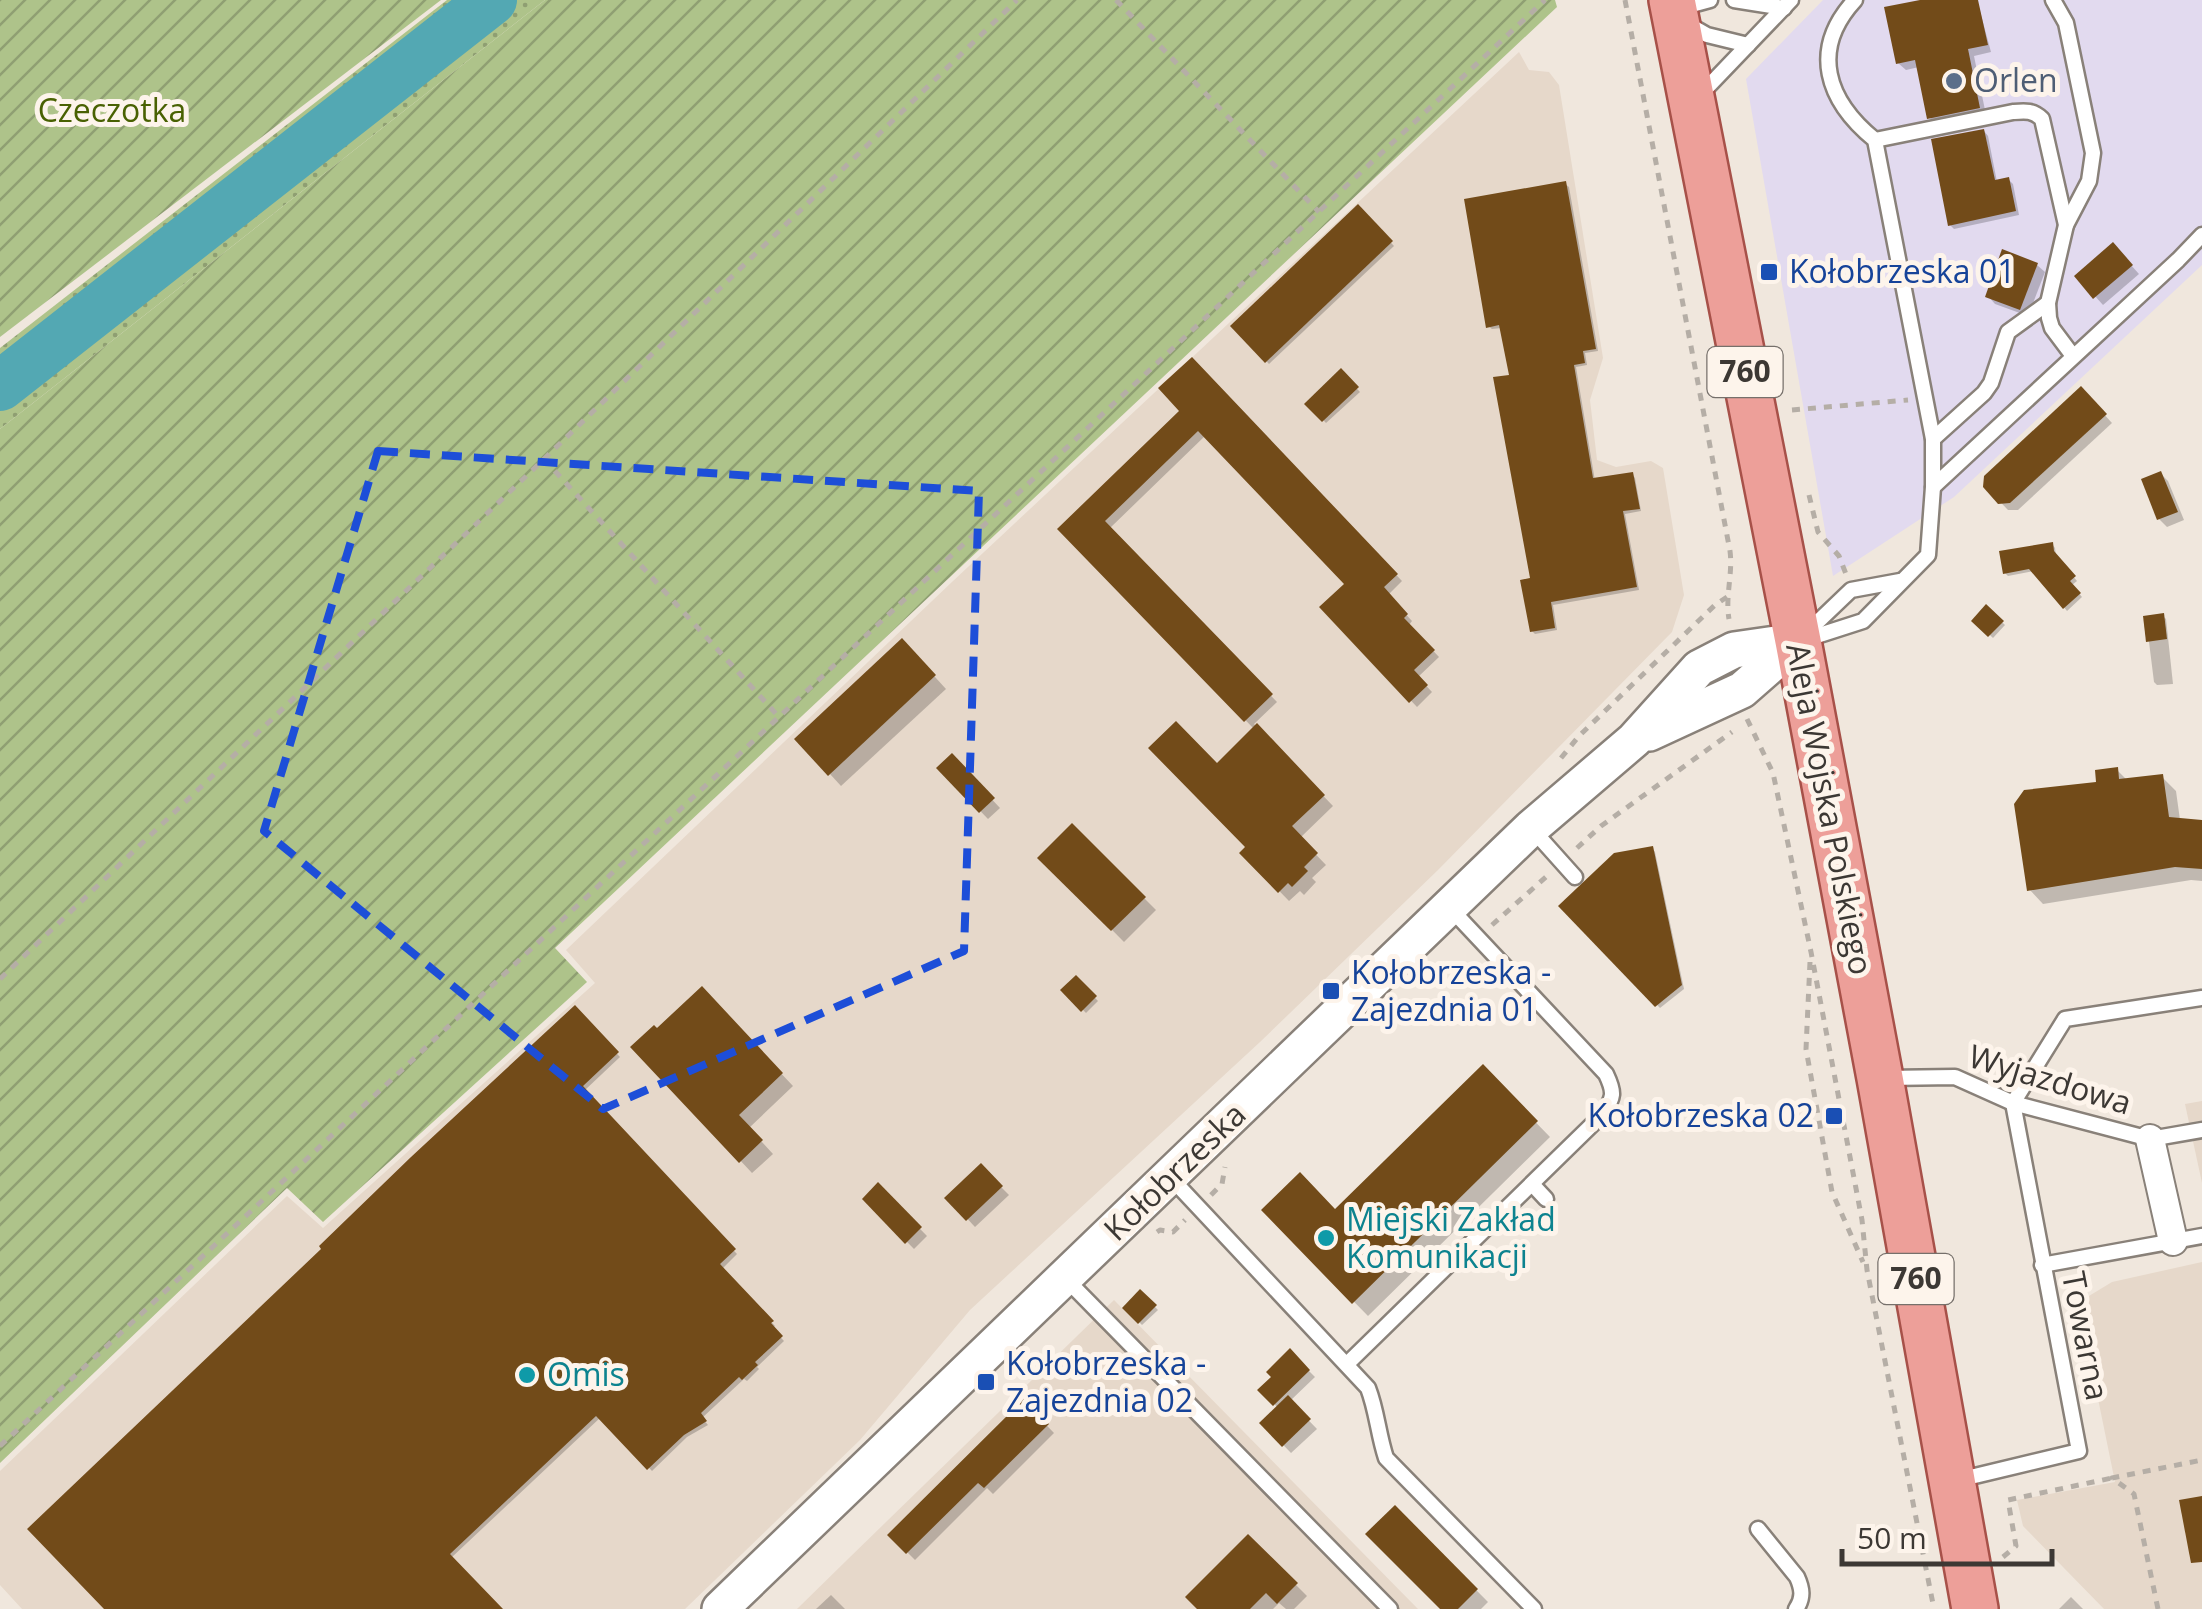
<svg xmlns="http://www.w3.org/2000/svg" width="2202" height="1609" viewBox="0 0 2202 1609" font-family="'Open Sans',sans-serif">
	<defs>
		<pattern id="grass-dots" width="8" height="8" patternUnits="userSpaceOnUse" patternTransform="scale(2.5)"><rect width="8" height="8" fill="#aec38a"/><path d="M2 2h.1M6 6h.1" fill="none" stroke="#8f9f72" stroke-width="1.8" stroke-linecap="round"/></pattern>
		<pattern id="garden-furrows" width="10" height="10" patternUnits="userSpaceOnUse" patternTransform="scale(2.5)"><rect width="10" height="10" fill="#aec38a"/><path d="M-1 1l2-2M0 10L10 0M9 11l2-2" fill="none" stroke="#8f9f72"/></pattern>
	</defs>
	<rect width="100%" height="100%" fill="#f0e7dd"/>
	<path fill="#e2daef" d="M1823,0h379v265l-248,232 -121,79 -87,-497z"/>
	<g fill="#e6d8ca">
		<path d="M1519,52l10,18 20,2 10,13 44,273 -13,42 7,60 19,7 35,-6 12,7 21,127 -12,37 -234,238 -178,172 -290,268 -110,130 -175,169h-663l-22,-24v-114l287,-275 36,32 272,-245 -29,-33 387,-369z"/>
		<path d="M2202,1101v82l-17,-79z"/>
		<path d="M2202,1262v347h-98l-81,-83 -6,-26 98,-18 -30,-147 -1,-36 28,-17z"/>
		<path d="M1114,1300l304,309h-621l50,-49z"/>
	</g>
	<path fill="url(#grass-dots)" d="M447,0h98l-545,429v-81z"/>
	<g fill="url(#garden-furrows)">
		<path d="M0,0h441l-441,337z"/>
		<path d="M545,0h1010l2,7 -1002,941 32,34 -264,240 -36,-34 -287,275v-1034z"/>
	</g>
	<g fill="#0003">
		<path d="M1932,0h45l14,52 -17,4 12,59 -49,10 -8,-8 -10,-50 -13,3 -8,-7z"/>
		<path d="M1984,131l4,5 9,46 11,-3 5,5 6,31 -65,14 -4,-4z"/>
		<path d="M1565,184l4,3 29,164 -13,2 2,12 -11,2 19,114 37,-7 3,4 6,33 -16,3 14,76 -86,15 4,25 -22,4 -3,-3 1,-51 -21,-202 -10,-50 -10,1 -4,-3z"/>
		<path d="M1358,207l36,39 -125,118 -36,-38z"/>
		<path d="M2113,245l26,29 -36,31 -26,-29z"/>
		<path d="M2037,265l8,7 -17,44 -33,-12 -7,-8z"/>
		<path d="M1192,360l210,221 -14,14 24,26 -3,4 30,32 -21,20 14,15 -15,15 -94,-100 25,-23 -142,-149 -97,94 168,173 -23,22 79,82 -33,32 26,27 -14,13 4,4 -12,13 -4,-4 -11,10 -47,-48 7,-6 -31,-81 36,-37 -193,-200 122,-118z"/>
		<path d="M1341,372l19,20 -34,31 -18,-19z"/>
		<path d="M2081,389l31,34 -94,87h-10l-23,-24z"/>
		<path d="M2161,474l7,7 16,39 -17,7 -8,-8z"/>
		<path d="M2052,544l3,4 1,8 21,25 -5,4 10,12 -15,14 -33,-40 -26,5 -3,-3z"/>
		<path d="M1986,607l19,18 -12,13 -19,-18z"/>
		<path d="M2163,616l3,3 7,65 -16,1 -3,-3 -8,-64z"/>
		<path d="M914,654l32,35 -105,97 -11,-12z"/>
		<path d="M952,757l48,51 -12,11 -49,-51z"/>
		<path d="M2117,770l11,11 34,-4 14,14 4,29 22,2v59l-11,-1 -148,24 -14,-15 70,-105z"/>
		<path d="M1072,826l84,84 -32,32 -83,-84z"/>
		<path d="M1652,848l3,4 29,137 -24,19 -98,-102z"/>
		<path d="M1076,978l22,23 -12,12 -22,-23z"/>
		<path d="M702,990l91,96 -44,42 24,26 -21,19 -118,-126 23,-16z"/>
		<path d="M575,1009l45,48 -36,34 153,163 -15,15 53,57 -3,2 12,13 -27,26 2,2 -12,12 -3,-2 -42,39 6,7 -21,12 -35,34 -51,-54 -150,141 49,51h-393z"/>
		<path d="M1483,1068l67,69 -182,179 -104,-106 71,2z"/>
		<path d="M981,1167l28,28 -34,32 -27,-29z"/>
		<path d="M878,1186l49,50 -13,13 -49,-50z"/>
		<path d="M1140,1292l18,18 -16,15 -17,-17z"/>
		<path d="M1290,1352l25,25 -25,24 27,28 -26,24 -29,-30 16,-15 -17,-18 13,-13z"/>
		<path d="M1024,1402l30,31 -61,61 -6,-6 -72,72 -25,-25z"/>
		<path d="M1395,1508l93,94 -7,7h-38z"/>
		<path d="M1248,1537l59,59 -13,13h-8l-7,-6 -6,6h-72z"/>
		<path d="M831,1595l14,14h-29z"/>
		<path d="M2071,1597l12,12h-24z"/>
	</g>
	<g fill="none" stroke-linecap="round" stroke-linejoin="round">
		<path stroke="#53a8b3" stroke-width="50" d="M0,386l492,-386"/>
	</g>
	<g fill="#724b19">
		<path d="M1920,0h58l10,45 -20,4 12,59 -53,11 -12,-59 -19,4 -12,-57z"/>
		<path d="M1984,129l11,51 14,-3 7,34 -68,15 -17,-87z"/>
		<path d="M1566,181l30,168 -13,2 2,12 -11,2 19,113 40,-6 7,37 -17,2 14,76 -86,15 4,26 -25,4 -10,-52 10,-2 -37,-201 16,-2 -10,-50 -13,3 -22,-129z"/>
		<path d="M1358,204l35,37 -128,122 -35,-37z"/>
		<path d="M2113,242l20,23 -40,34 -19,-23z"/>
		<path d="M2002,249l36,14 -18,47 -35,-13z"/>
		<path d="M1192,357l206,217 -14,13 24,27 -4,4 31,32 -21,20 14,15 -19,18 -90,-96 25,-23 -146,-153 -93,90 168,173 -29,28 -187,-193 122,-118 -21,-23z"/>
		<path d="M1341,368l18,19 -37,35 -18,-18z"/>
		<path d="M2081,386l26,28 -97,89 -12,1 -15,-17 1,-11z"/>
		<path d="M2161,471l17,41 -21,8 -16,-41z"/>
		<path d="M2053,542l1,9 22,25 -6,5 11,12 -18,16 -34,-40 -26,5 -4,-23z"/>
		<path d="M1986,604l18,17 -16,16 -17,-16z"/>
		<path d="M2164,613l3,26 -21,3 -3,-26z"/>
		<path d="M902,638l34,37 -108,101 -34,-37z"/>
		<path d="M1176,721l41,42 40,-40 68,72 -33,31 26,27 -14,14 4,4 -16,16 -4,-4 -10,10 -39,-40 6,-6 -97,-99z"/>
		<path d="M952,753l43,45 -16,15 -43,-45z"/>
		<path d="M2118,767l1,12 44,-5 6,43 33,3v49l-27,-2 -148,24 -13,-87 10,-14 72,-8 -1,-12z"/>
		<path d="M1072,823l74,74 -35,34 -74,-73z"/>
		<path d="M1653,846l29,139 -27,22 -97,-101 56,-53z"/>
		<path d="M1076,975l21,21 -16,16 -21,-22z"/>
		<path d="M702,986l81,87 -44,42 24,25 -24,23 -109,-116 24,-22 3,3z"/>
		<path d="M575,1005l44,47 -36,34 153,163 -16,15 54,57 -3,2 12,13 -28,26 3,3 -16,15 -3,-3 -38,36 6,8 -23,14 -37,35 -51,-54 -146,138 53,55h-399l-77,-80 294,-280 -2,-3 92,-89z"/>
		<path d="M1483,1064l55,57 -186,183 -91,-94 39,-38 35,37z"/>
		<path d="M981,1163l22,23 -37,35 -22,-23z"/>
		<path d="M878,1182l44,45 -17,17 -43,-45z"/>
		<path d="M1140,1289l17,16 -19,19 -16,-16z"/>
		<path d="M1290,1348l20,22 -37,36 -16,-16 14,-13 -5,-5z"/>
		<path d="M1288,1395l23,24 -29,28 -23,-24z"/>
		<path d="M1024,1399l25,25 -65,64 -6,-5 -72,71 -19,-19z"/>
		<path d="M2202,1496v66l-11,1 -12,-63z"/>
		<path d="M1395,1505l83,84 -20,20h-18l-75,-75z"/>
		<path d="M1248,1534l50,49 -21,21 -11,-11 -16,16h-53l-12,-12z"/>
	</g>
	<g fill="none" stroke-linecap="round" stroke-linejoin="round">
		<defs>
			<g id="service">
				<path d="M1734,0l50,8"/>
				<path d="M2053,0l13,23 27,130 -4,28 -23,44"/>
				<path d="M1677,9l33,-9"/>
				<path d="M1686,23l21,12 41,10"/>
				<path d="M1700,95l91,-95"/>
				<path d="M1875,140l138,-28c12,-1 20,-2 29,7l24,106 -18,78 1,15 3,10 21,28"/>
				<path d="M1933,439l51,-46 7,-10 17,-51 40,-29"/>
				<path d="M1933,487l245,-227 24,-25"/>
				<path d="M1805,634l46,-44 49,-9"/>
				<path d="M1804,640l59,-19 65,-66 5,-68v-48l-58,-299c-48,-39 -66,-90 -20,-140"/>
				<path d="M1532,829l43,48"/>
				<path d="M1886,1078l69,-1 58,26 137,36 52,-9"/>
				<path d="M2013,1103l52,-84 137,-21"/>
				<path d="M1170,1177l198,211c9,23 10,46 18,70l148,151"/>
				<path d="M1532,1184l14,15"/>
				<path d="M2042,1265l160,-29"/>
				<path d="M1065,1278l325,331"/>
				<path d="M1347,1364l256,-250c11,-17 12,-21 3,-40l-156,-166"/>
				<path d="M1958,1480l121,-29 -66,-348"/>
				<path d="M1758,1529l39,48c5,11 7,21 -1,32"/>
			</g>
			<path id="minor" d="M2150,1139l23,102"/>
			<g id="tertiary">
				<path d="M1649,733l93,-43 56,-49"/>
				<path d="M720,1609l811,-781 103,-88 65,-72 35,-18 64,-9"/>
			</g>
			<path id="primary" d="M1672,0l126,641 82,437 95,531"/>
		</defs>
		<use href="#service" stroke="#898179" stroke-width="19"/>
		<use href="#minor" stroke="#898179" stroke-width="32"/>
		<use href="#tertiary" stroke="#898179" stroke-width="40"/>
		<use href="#primary" stroke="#a75149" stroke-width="50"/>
		<g stroke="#b5aea6" stroke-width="5" stroke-dasharray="8 8" stroke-linecap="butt">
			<path d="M1116,0l203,212"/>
			<path d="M1625,0l105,551c3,23 -5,45 -1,68"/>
			<path d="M1792,410l116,-10"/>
			<path d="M544,459l235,258"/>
			<path d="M1809,495l9,37 21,24 7,18"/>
			<path d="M1747,719l26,54 38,179 51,268 5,50 67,339"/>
			<path d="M1561,758l18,-22 136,-131 12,-8"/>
			<path d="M1577,848l24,-22 131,-94"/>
			<path d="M1492,925l55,-49"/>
			<path d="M1810,962l-4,87 26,143 31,70"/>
			<path d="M0,979l544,-520 473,-459"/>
			<path d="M1211,1195l11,-11 3,-17"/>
			<path d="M1157,1232l3,-2 13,2 12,-12"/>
			<path d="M0,1446l1545,-1446"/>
			<path d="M2003,1557l13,-11 -8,-46 104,-22"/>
			<path d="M2158,1609l-24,-115 -22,-16 90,-18"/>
		</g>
		<use href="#service" stroke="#fff" stroke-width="14"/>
		<use href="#minor" stroke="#fff" stroke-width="28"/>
		<use href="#tertiary" stroke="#fff" stroke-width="35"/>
		<use href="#primary" stroke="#ed9f99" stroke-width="45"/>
	</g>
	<path fill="none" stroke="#1d4ed8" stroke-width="8" stroke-dasharray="20 12" stroke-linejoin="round" d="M378,451l601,40 -15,460 -361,158 -339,-278z"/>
	<circle fill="#5c6f8a" stroke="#fdf4eb" stroke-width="4" cx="1954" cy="81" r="10"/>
	<g fill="#1a4fb4" stroke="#fdf4eb" stroke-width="4">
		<rect x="1759" y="262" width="20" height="20" rx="5"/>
		<rect x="1321" y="981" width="20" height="20" rx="5"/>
		<rect x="1824" y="1106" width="20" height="20" rx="5"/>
		<rect x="976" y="1372" width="20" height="20" rx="5"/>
	</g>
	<g fill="#0f9aa8" stroke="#fdf4eb" stroke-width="4">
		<circle cx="1326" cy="1238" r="10"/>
		<circle cx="527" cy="1375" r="10"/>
	</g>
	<g text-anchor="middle" stroke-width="10" stroke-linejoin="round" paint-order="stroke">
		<g fill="#fdf4eb" stroke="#76706b" stroke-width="2.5">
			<rect x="1707.5" y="347" width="75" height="50" rx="8"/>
			<rect x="1878.5" y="1254" width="75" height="50" rx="8"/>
		</g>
		<g font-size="30" font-weight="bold" fill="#3c3834">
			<text x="1745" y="382">760</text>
			<text x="1916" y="1289">760</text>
		</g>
		<g font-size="32" fill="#4e5e75" stroke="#fdf4eb" text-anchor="start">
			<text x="1974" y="92">Orlen</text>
		</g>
		<g font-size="32" fill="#496102" stroke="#fdf4eb">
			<text x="112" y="122">Czeczotka</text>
		</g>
		<g font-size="32" fill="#164399" stroke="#fdf4eb" text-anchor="start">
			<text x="1789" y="283">Kołobrzeska 01</text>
			<text x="1351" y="984">Kołobrzeska -<tspan x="1351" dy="37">Zajezdnia 01</tspan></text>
			<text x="1814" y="1127" text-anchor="end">Kołobrzeska 02</text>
			<text x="1006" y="1375">Kołobrzeska -<tspan x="1006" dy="37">Zajezdnia 02</tspan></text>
		</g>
		<g font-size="32" fill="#3c3834" stroke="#fdf4eb">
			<text transform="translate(1829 809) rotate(79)" y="11">Aleja Wojska Polskiego</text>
			<text transform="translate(2050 1080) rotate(17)" y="11">Wyjazdowa</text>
			<text transform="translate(1175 1172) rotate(-44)" y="11">Kołobrzeska</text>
			<text transform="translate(2085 1336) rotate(79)" y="11">Towarna</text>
		</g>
		<g font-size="32" fill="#0d838f" stroke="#fdf4eb" text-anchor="start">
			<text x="1346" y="1231">Miejski Zakład<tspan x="1346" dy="37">Komunikacji</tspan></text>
			<text x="547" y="1386">Omis</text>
		</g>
	</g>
	<path d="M1842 1549v15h210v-15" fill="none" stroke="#3c3834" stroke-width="5"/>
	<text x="1857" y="1549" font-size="30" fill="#3c3834" stroke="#fdf4eb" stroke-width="8" paint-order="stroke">50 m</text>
</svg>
